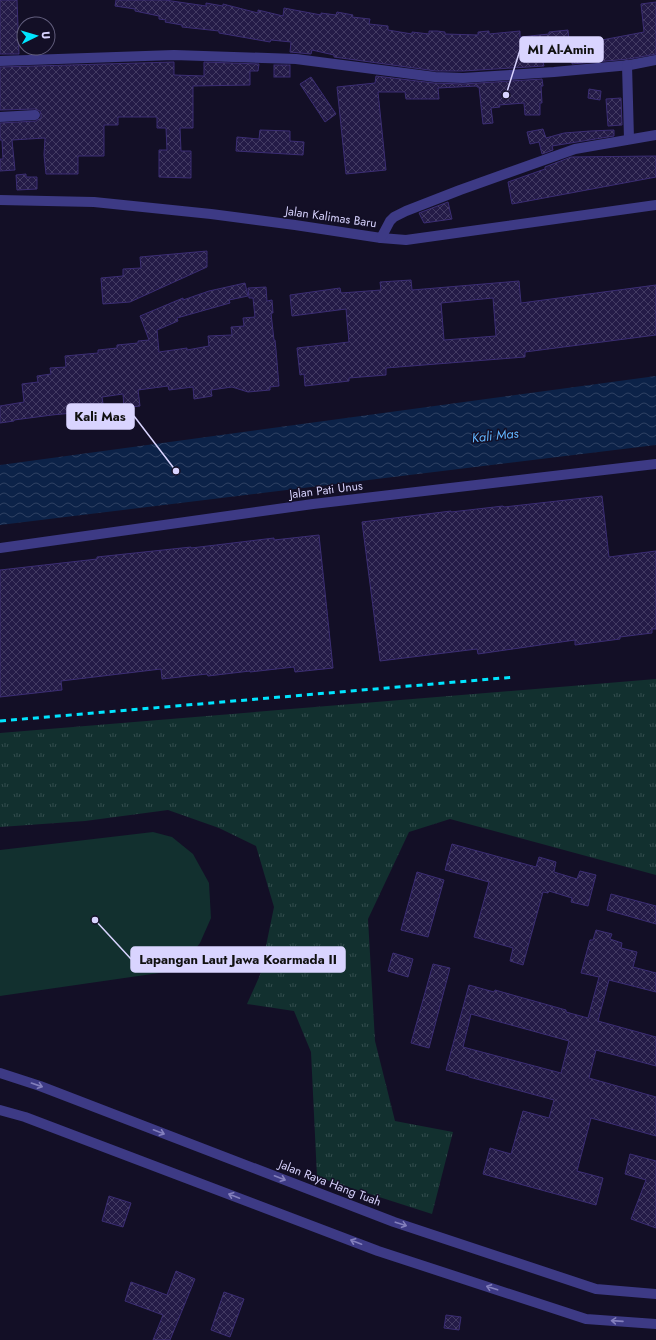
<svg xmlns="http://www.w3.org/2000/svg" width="656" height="1340" viewBox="0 0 656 1340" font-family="Jost,sans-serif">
	<defs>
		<pattern id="grass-tufts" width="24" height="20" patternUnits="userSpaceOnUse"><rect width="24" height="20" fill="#12302f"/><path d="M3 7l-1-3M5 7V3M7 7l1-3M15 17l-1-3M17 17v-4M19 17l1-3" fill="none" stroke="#344d4e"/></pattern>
		<pattern id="water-waves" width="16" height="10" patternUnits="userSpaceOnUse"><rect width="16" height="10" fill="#0c2248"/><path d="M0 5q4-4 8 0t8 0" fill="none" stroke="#2f4163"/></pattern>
		<pattern id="building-cross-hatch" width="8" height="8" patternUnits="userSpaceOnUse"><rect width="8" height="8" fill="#241b47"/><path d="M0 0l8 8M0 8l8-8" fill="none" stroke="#433b63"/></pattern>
	</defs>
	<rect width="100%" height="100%" fill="#130f26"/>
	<path fill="url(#grass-tufts)" d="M656,679v196l-206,-56 -41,13 -41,87 7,122 20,80 58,11 -21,82 -115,-37 -6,-125 -17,-41 -47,-7 13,-29 14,-68 -18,-61 -37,-18 -51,-18 -83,11 -85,6v-94z"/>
	<path fill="#12302f" d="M153,832l19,5 21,17 16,29 2,35 -11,25 -18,23 -16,6 -166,24v-146z"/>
	<path fill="url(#water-waves)" d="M656,376v69l-656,80v-60z"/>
	<g fill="url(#building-cross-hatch)" stroke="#3b2d73" fill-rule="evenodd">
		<path d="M0,0h17l2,54h-19z"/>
		<path d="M116,0h49l41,6v-3l17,3v-2l35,9v-3l25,6 1,-8 37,7v-2l15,2 1,-3 16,3 -1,2 18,2 -1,5 19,2v4l24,4v-2l17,2v-3h8l8,1v2l33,1v-3l11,-1v3l31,-3v6l29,-3v-2l19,-2 1,11 33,-3v2l42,-8 -3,-28 15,-2v52l-27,5 -57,5v-5l-29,3 1,4 -81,5h-27l-102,-14v-2l-22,-5 -1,4 -21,-2 1,-10 -20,-2 -1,2 -51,-9v-2l-37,-4v-2l-17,-3 1,-2 -7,-1v-3l-24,-5v-2l-20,-3z"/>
		<path d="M174,62v13l30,1v-14l55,2 -1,7h-8v14l-57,1v42h-13l1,23h10v27l-32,-1v-27h8l-1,-22h-9v-11h-39v8h-14v31h-26v18h-32l-2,-19 1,-17 -33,2 3,30 -15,1v-12h3l-1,-19h-2v-17l36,-2 5,-3v-3l-1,-4 -5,-2 -35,1v-43z"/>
		<rect x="274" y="65" width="16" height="12"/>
		<path d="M376,76l58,7 29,1 79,-5 1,7h-2l1,17h-2v12h-15l-1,-12 -25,2 1,2 -9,1 2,15 -10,1 -4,-37h-2v-1l-39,2 1,11h-33l-1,-7h-27l8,78 -40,4 -9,-87 38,-4z"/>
		<path d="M311,77l25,37 -11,8 -25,-38z"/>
		<path d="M589,89l12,2 -1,9 -12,-2z"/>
		<path d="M621,98l1,27 -14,1 -2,-27z"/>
		<path d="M543,129l3,9 18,-5 26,-2 24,-1v6l-62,10 1,4 -11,4 -3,-12 -9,2 -3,-12z"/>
		<path d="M260,130l30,1v10l14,1 -1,13 -67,-4 1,-14 22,2z"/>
		<path d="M656,156v21l-144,27 -4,-22 37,-13v-2l26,-10z"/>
		<path d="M26,174v3h11v12l-20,1 -1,-15z"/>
		<path d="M448,202l4,17 -28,4 -5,-10z"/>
		<path d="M207,251v16l-77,35 -27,2 -2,-26 22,-2v-7l18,-1 -1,-11z"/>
		<path d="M411,280l1,10 107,-9 2,22 135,-18v50l-131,17v5l-139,11v7l-37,3v3l-44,5 -1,-12 -4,1 -3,-27 52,-6 -3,-33 -54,7 -2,-21 50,-7 1,5 40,-3 -1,-8zM493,298l3,38 -52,4 -3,-37z"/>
		<path d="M245,283l3,13 -19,4 1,3 -53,15 1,3 -21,9 2,22 28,-4v2l22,-4 -1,-10 24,-1 -1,-8 13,-1 -1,-8 12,-1 -2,-19h-4l-1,-10 18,-1 1,14 5,-1 1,13h-2l3,27h1l1,10 3,36 -9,1v3l-22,2 -16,-5 -21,3 1,6 -18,3 -1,-12 -24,3 -1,-4 -30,4 2,16 -16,2 -1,-14 -21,3 2,13 -52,5 -38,5v1l-14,2v-17l24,-4 -2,-18 16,-2 -1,-6 14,-2 -1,-6 16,-1 -1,-11 33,-3v-3l19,-2v-3l21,-2v-2l11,-1 -9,-24 43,-18v2l26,-9z"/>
		<path d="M602,496l7,61 47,-6v78h-4v4l-32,4v2l-45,6v-5l-97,14 -1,-5 -97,12 -18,-139 89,-11v1l52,-6 1,1z"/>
		<path d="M319,535l14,133 -38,4 -1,-5 -44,5v-1l-42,5 -1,-2 -45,5 -1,-10 -100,12 1,9 -62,7v-127l97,-11v-2l94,-10v1l83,-10v2z"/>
		<path d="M452,844l84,23 3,-10 17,5 -2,10 23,7 3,-8 16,4 -8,31 -17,-4 1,-4 -23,-7 -1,2 -5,-1 -20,73 -13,-4 3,-13 -39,-11 15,-55 -44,-12z"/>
		<path d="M417,872l27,8 -16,57 -27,-7z"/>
		<path d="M611,894l45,12v18l-49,-14z"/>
		<path d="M596,930l16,4 -2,5 12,4 -1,5 16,4 -4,15 23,6v19l-47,-12 -11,41 58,16v29l-60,-16 -7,28 67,19v39l-65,-18 -14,53 26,7 -7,27 -113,-31 7,-26 21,6 12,-43 26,7 5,-18 -85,-23v-1l-23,-6 23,-85 25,7 1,-2 71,20v2l22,6 11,-41 -18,-4 9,-33h3zM471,1014l98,27 -8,32 -98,-26z"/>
		<path d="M393,953l20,6 -5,18 -20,-6z"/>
		<path d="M433,964l17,4 -21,80 -18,-5z"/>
		<path d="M630,1154l26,7v67l-25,-9 15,-39 -21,-6z"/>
		<path d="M109,1196l22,7 -8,24 -21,-6z"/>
		<path d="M176,1271l19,8 -25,61h-17l10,-25 -38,-14 6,-19 36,13z"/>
		<path d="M224,1292l20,7 -14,38 -19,-7z"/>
		<path d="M446,1315l15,2 -2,13 -15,-2z"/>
	</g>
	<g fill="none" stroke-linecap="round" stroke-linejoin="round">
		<g stroke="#3d3a85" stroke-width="10">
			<path d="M0,61l174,-6 122,4 139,18 28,1 91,-6 76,-7 26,-5"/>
			<path d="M627,65l2,74"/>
			<path d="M0,117l35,-2"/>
			<path d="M0,200l94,2 117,12 84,11 86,13 25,2 250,-35"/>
			<path d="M381,238l9,-17 4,-4 12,-6 54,-21 115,-41 81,-14"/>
			<path d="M0,548l313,-44 343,-40"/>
			<path d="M0,1073l40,13 354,136 202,67 60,5"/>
			<path d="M0,1110l25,7 353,134 208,68 70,5"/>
		</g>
		<path stroke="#00e5ff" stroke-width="3" stroke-dasharray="6 5" stroke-linecap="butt" d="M0,721l515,-44"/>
	</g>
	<defs><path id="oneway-shaft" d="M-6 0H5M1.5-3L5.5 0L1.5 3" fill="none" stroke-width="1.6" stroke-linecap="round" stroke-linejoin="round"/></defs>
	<g stroke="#837fbc">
		<use href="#oneway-shaft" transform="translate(37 1085) rotate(19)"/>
		<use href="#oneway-shaft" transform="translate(159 1132) rotate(21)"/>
		<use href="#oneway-shaft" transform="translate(280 1178) rotate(21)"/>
		<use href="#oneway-shaft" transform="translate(234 1196) rotate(-159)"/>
		<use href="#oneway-shaft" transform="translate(401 1224) rotate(18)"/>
		<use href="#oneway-shaft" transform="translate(356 1242) rotate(-159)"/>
		<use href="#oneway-shaft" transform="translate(492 1288) rotate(-162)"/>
		<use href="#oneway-shaft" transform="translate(617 1321) rotate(-176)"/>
	</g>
	<g text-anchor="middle" stroke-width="3" stroke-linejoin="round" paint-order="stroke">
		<g font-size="12" fill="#d9d4ff" stroke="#130f26">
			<text transform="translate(331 217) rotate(8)" y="4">Jalan Kalimas Baru</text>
			<text transform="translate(326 490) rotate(-7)" y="4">Jalan Pati Unus</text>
			<text transform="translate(330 1183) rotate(21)" y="4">Jalan Raya Hang Tuah</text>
		</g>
		<g font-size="13" font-style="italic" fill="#62b6ff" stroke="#130f26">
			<text transform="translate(495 435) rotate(-6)" y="5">Kali Mas</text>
		</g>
	</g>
	<path fill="none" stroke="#d9d4ff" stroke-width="1.5" d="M506 95L520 50M176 471L134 416M95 920L131 959"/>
	<g fill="#d9d4ff" stroke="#130f26" stroke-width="1.5">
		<circle cx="506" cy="95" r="4"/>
		<circle cx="176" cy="471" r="4"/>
		<circle cx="95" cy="920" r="4"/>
	</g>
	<g fill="#d9d4ff" stroke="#d9d4ff" stroke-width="1.5">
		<rect x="520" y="37" width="83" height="25" rx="4"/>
		<rect x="67" y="404" width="67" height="25" rx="4"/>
		<rect x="131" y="947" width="214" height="25" rx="4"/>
	</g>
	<g font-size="13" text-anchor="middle" font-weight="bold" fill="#111">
		<text x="561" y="54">MI Al-Amin</text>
		<text x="100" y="421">Kali Mas</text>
		<text x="238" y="964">Lapangan Laut Jawa Koarmada II</text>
	</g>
	<g transform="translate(36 36) rotate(85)"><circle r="19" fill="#130f26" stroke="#625e7d"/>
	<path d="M0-3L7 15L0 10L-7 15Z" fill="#00e5ff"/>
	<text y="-6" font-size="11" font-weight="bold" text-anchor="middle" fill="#d9d4ff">U</text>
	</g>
</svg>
